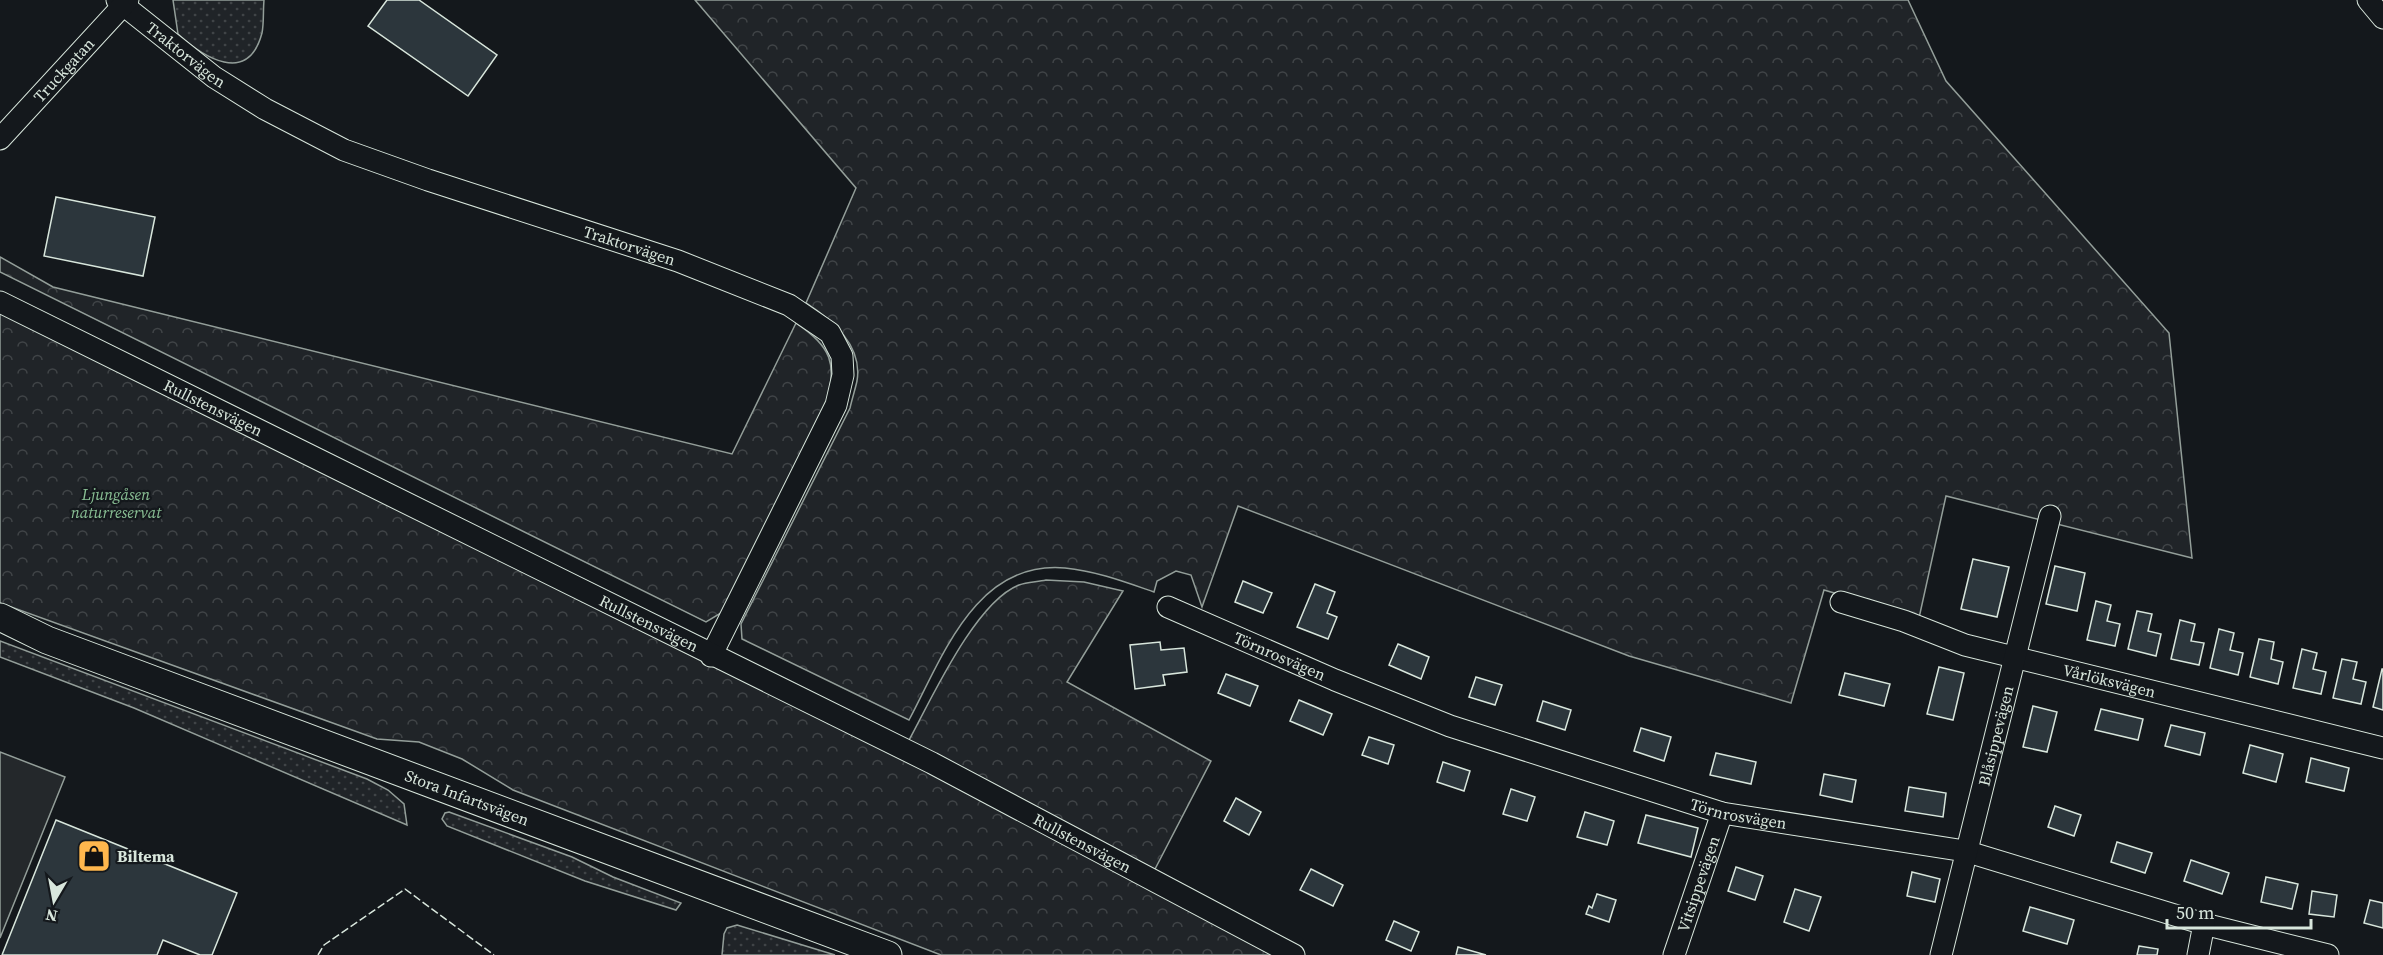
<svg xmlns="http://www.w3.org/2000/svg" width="2383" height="955" viewBox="0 0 2383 955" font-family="'Source Serif 4',serif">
	<defs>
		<pattern id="grass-dots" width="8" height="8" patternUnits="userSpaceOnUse" patternTransform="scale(1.5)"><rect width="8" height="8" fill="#202428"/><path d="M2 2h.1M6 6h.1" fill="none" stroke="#404447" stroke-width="1.8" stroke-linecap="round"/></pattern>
		<pattern id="forest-crowns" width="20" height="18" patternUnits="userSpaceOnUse" patternTransform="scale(1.5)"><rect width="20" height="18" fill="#202428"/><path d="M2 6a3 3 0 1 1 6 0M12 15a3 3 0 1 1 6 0" fill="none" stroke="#404447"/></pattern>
	</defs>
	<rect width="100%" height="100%" fill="#14181c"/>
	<g fill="url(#grass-dots)" stroke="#939e99" stroke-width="1.5">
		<path d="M173,0h91c-1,11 0,23 -2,33 -14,53 -59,24 -84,1z"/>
		<path d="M0,641l367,138 21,11 16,14 3,21 -273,-117 -134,-51z"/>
		<path d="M449,812l123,45 41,20 68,26 -5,7 -91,-29 -138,-55 -5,-7 3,-6z"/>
		<path d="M737,925l98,30h-113l2,-21 3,-6z"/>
	</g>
	<g fill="url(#forest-crowns)" stroke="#939e99" stroke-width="1.5">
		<path d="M695,0h1213l38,81 223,252 23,225 -246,-62 -27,122 -95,-28 -33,113 -162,-47 -391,-150 -36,101 -11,-32 -15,-4 -19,10 -3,11c-29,-10 -58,-21 -89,-24 -89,-8 -122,88 -156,152l-167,-81 -1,-15 109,-216c2,-9 5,-18 7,-27 6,-36 -25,-61 -51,-78l50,-115z"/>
		<path d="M0,257l53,30 679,167 64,-131c35,23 42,41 30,81l-105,209 -15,9 -706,-350z"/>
		<path d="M0,313l924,457 356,185h-339l-428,-165 -51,-31 -43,-17 -42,-3 -377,-136z"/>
		<path d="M1046,580l38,2 39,9 -56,91 144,79 -57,110 -246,-129c23,-42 67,-140 111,-157 8,-3 18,-3 27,-5z"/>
	</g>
	<path fill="#24282b" stroke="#939e99" stroke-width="1.5" d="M0,752l65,25 -65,161z"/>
	<g fill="#2c363c" stroke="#d8e6dc" stroke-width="1.5">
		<path d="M387,0h32l78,55 -29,41 -100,-70z"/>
		<path d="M56,197l99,20 -12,59 -99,-20z"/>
		<path d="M1973,559l36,8 -12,50 -36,-8z"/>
		<path d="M2055,566l30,7 -8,38 -31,-7z"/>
		<path d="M1243,581l29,12 -9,20 -28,-11z"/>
		<path d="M1315,584l20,8 -8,21 10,4 -9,22 -31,-12z"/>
		<path d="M2096,601l15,4 -4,16 13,3 -5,22 -28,-6z"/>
		<path d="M2137,611l15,3 -4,17 13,3 -5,22 -28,-7z"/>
		<path d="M2180,620l15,4 -4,17 13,2 -5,22 -28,-6z"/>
		<path d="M2219,629l15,4 -4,17 13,3 -5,22 -28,-7z"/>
		<path d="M2259,639l15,3 -3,17 12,3 -5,22 -28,-7z"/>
		<path d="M1160,642l1,8 23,-2 3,24 -24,3 2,10 -30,4 -5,-44z"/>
		<path d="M1398,644l31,13 -8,22 -32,-14z"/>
		<path d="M2302,649l15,4 -4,16 13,3 -5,22 -28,-6z"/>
		<path d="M2342,659l15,3 -4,17 13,3 -5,22 -28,-6z"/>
		<path d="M1939,667l25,6 -11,47 -26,-6z"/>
		<path d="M2382,669h1v41l-10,-3z"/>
		<path d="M1845,673l45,11 -6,22 -45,-11z"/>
		<path d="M1226,674l32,12 -8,20 -32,-13z"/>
		<path d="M1476,677l26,8 -7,20 -26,-8z"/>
		<path d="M1299,700l33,14 -9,21 -33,-14z"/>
		<path d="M1543,701l28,9 -6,20 -28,-9z"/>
		<path d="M2033,706l24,6 -10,40 -24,-5z"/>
		<path d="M2101,709l42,10 -5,21 -43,-10z"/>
		<path d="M2171,725l34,8 -5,22 -35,-9z"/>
		<path d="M1641,728l30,9 -7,24 -30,-10z"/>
		<path d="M1369,737l25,8 -6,19 -26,-9z"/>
		<path d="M2250,745l33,9 -7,28 -33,-9z"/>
		<path d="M1716,753l40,9 -5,22 -41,-9z"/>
		<path d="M2311,758l38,10 -5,23 -38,-9z"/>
		<path d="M1443,762l27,9 -6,20 -27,-9z"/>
		<path d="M1824,774l32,6 -4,22 -32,-7z"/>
		<path d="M1909,787l37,6 -3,24 -38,-6z"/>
		<path d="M1511,789l24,8 -8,24 -24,-7z"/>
		<path d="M1236,798l25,14 -12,23 -25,-14z"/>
		<path d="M2055,806l26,9 -7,21 -26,-9z"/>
		<path d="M1585,812l29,9 -7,24 -30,-8z"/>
		<path d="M1646,815l52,13 -7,29 -53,-14z"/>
		<path d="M56,820l181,73 -25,62h-12l-37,-15 -6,15h-155z"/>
		<path d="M2117,842l35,11 -7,20 -34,-11z"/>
		<path d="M2191,860l38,13 -7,21 -38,-13z"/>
		<path d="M1736,867l27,9 -8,24 -27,-9z"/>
		<path d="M1311,869l32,16 -10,21 -33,-16z"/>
		<path d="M1912,872l28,7 -5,23 -28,-6z"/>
		<path d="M2266,877l32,7 -6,25 -31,-7z"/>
		<path d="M1795,889l26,8 -12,34 -25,-9z"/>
		<path d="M2312,891l25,4 -3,22 -25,-3z"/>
		<path d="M1597,894l19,6 -7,22 -23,-8 3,-8 3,2z"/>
		<path d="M2370,900l13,3v25l-19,-5z"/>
		<path d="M2030,907l44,13 -7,24 -44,-13z"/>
		<path d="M1394,921l25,11 -8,19 -25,-11z"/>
		<path d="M2139,946l19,3 -1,6h-20z"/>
		<path d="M1458,947l28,8h-30z"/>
	</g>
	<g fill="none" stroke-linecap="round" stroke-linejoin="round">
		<defs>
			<g id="minor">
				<path id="s1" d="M117,0l97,77 51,32 79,41 84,30 250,81 111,44 41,28 12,23 1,19 -7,30 -125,251"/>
				<path d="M2368,0l15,18"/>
				<path id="s2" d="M0,139l128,-139"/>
				<path id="s3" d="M0,302l932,461 362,192"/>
				<path id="s4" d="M1841,602l63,19 61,24 418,103"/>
				<path id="s5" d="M1168,607l167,73 115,46 272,87 243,38 239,73 124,31"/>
				<path id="s6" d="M1674,955l48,-142"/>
				<path id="s7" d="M1941,955l109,-439"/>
				<path d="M2198,955l6,-31"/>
			</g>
			<g id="major">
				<path id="s8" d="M0,617l47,23 841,315"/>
			</g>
		</defs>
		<use href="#minor" stroke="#d8e6dc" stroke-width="23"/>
		<use href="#major" stroke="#d8e6dc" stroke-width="29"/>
		<use href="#minor" stroke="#14181c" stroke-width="21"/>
		<use href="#major" stroke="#14181c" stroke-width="27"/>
		<path stroke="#d8e6dc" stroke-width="1.5" stroke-dasharray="8 3" stroke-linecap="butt" d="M318,955l6,-10 81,-56 89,66"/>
	</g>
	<defs>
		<symbol id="shop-square" viewBox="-11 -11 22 22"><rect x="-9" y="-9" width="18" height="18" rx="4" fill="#ffb74d" stroke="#14181c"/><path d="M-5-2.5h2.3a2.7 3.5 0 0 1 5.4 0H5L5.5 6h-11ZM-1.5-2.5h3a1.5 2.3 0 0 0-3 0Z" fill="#111"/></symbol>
	</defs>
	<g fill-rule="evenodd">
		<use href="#shop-square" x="75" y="837" width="38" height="38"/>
	</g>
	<g text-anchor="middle" stroke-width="4.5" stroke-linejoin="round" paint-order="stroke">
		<g font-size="16" fill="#d8e6dc" stroke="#14181c">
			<text dy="6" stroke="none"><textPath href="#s1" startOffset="88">Traktorvägen</textPath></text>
			<text dy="6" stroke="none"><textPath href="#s2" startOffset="94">Truckgatan</textPath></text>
			<text dy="6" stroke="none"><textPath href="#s1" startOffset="574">Traktorvägen</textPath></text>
			<text dy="6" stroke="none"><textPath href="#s3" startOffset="238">Rullstensvägen</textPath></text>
			<text dy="6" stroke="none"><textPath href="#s3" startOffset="724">Rullstensvägen</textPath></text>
			<text dy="6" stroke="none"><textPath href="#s5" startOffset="122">Törnrosvägen</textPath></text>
			<text dy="6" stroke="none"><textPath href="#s4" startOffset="280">Vårlöksvägen</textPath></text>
			<text dy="6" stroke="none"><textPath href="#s7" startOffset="226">Blåsippevägen</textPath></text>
			<text dy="6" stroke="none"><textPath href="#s8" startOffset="501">Stora Infartsvägen</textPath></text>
			<text dy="6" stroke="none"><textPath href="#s5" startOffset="608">Törnrosvägen</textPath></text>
			<text dy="6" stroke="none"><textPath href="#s3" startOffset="1210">Rullstensvägen</textPath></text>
			<text dy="6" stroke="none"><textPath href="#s6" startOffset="75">Vitsippevägen</textPath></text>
		</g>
		<g font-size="16" font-style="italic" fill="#8ac095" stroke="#14181c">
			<text x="116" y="500">Ljungåsen<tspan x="116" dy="18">naturreservat</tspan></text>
		</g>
		<g font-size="16" font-weight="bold" fill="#d8e6dc" stroke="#14181c" text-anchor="start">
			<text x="117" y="862">Biltema</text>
		</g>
	</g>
	<g transform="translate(54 901) rotate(190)" stroke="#14181c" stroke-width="4.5" paint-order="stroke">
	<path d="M0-4.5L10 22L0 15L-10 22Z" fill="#d8e6dc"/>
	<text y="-9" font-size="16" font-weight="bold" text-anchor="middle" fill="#d8e6dc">N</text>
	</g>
	<path d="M2167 919v9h144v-9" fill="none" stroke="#d8e6dc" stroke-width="3"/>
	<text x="2176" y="919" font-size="18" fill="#d8e6dc" stroke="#14181c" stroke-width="4.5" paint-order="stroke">50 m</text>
</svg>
